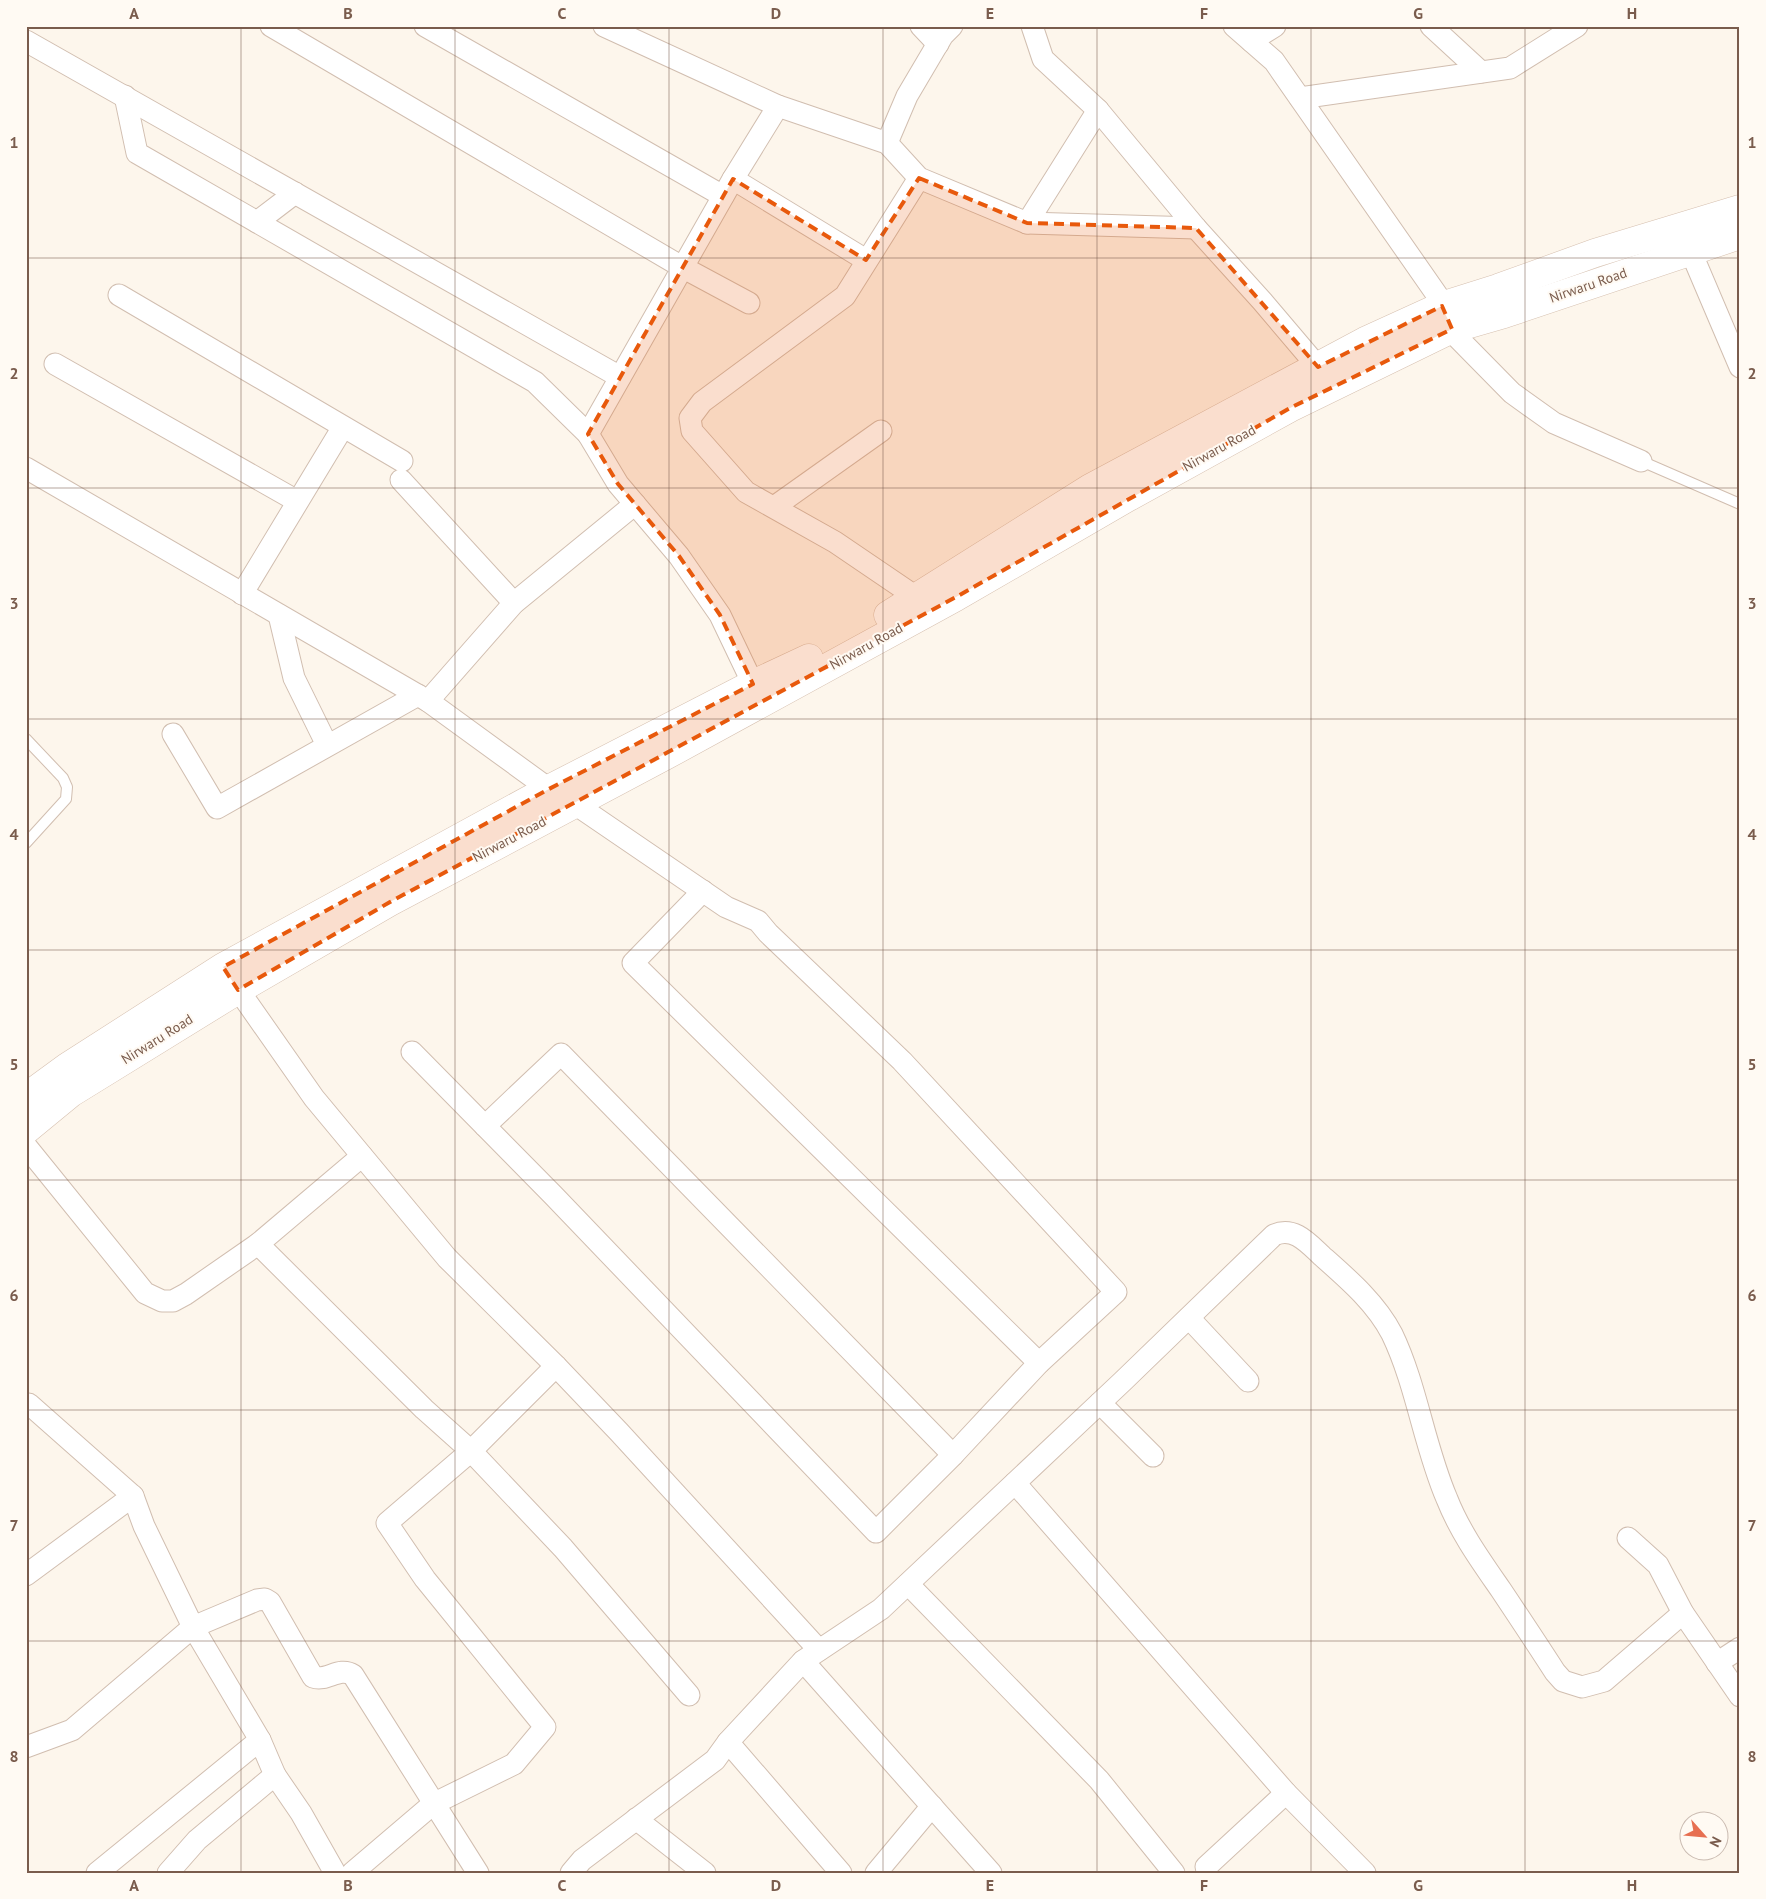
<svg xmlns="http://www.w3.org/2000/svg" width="1766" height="1899" viewBox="0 0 1766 1899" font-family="'PT Sans',sans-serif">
	<rect width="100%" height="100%" fill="#fdf6ec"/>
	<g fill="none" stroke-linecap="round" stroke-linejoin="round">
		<defs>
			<g id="lane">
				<path d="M1641,461l99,43"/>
				<path d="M26,739l37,39 4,9 -1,12 -40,44"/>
			</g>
			<g id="street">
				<path d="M271,26l411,241 67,36"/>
				<path d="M425,26l298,170"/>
				<path d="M604,26l174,80 -45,73 -145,255 30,50 61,72 41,59 33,69"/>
				<path d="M921,26l17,18"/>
				<path d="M1032,26l11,33 55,51 98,118 66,73 56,66"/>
				<path d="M1234,26l40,35 170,244"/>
				<path d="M1431,26l50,46"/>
				<path d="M26,41l594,336"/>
				<path d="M1251,41l24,-15"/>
				<path d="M125,96l12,57 398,229 53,52"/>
				<path d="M1300,98l210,-30 67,-42"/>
				<path d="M778,106l109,37 32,35 108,45 71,-113"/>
				<path d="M887,143l20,-47 36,-61 9,-9"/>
				<path d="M733,179l133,81"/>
				<path d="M257,222l38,-29"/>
				<path d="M1027,223l169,5"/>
				<path d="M1691,252l49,115"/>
				<path d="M119,295l283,166"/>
				<path d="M1450,330l62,63 42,30 87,38"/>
				<path d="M55,364l242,137"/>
				<path d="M26,468l402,233 121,88 26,15 151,103 32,14 10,12 134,128 214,231 -77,71 -86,92 -77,77 -323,-337 -141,-143"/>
				<path d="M401,480l113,123"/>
				<path d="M774,507l107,-76"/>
				<path d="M242,594l101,-167"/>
				<path d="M916,597l-81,-55 -89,-50 -54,-61 -2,-13 12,-16 143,-106 74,-118"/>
				<path d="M279,615l15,63 33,67"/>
				<path d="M428,701l86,-98 121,-99"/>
				<path d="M173,734l44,74 201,-113"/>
				<path d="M703,891l-70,72 406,400"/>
				<path d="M230,978l84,120 133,160 109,108"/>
				<path d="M485,1126l76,-72 392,401"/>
				<path d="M26,1146l119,147 17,8h11l13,-7 72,-50 104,-88"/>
				<path d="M258,1244l166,165 47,42 -84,72 38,56 120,148 -31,37 -81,40 -81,69"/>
				<path d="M1189,1318l59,63"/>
				<path d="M1100,1403l53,53"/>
				<path d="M29,1404l104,92 11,30 49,101 64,-27 8,-1 5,3 43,75c14,5 26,-11 40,-2l125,198"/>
				<path d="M1015,1483l271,310 79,80"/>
				<path d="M1628,1538l30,27 25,48 57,83"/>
				<path d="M26,1575l107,-79"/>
				<path d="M908,1584l191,196 75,93"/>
				<path d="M803,1661l188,212"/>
				<path d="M1717,1663l23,-15"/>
				<path d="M689,1695l-126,-147 -92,-97 85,-85 63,66 200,218"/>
				<path d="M728,1742l113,131"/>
				<path d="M26,1747l46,-17 121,-103 67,113 15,35 -78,65 -29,33"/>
				<path d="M275,1775l26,38 34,60"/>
				<path d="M636,1819l69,54"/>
				<path d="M1206,1867l80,-74"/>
				<path d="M97,1873l163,-133"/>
				<path d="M571,1873l11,-13 133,-100 13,-18 75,-81 78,-52 241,-227 152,-147c20,-9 34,8 48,21 26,23 54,47 70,78 25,52 32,112 55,165 13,33 34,62 54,91 18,27 36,54 54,82l8,9 19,6 22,-6 79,-68"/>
				<path d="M876,1873l56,-67"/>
			</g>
			<g id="secondary">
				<path d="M888,615l202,-127 275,-147 79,-36 54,-17 97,-35 145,-44"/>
				<path d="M26,1097l41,-30 156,-100 326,-178 204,-105 56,-26"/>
				<path d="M26,1130l45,-37 167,-103 152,-88 275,-146 291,-159 171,-99 163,-90 162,-79 52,-15 236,-79"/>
			</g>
		</defs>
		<use href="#lane" stroke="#d1beb0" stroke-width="12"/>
		<use href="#street" stroke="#d1beb0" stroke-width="23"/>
		<use href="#secondary" stroke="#d6c0b0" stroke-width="29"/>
		<use href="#lane" stroke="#fff" stroke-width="10"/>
		<use href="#street" stroke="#fff" stroke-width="21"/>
		<use href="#secondary" stroke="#fff" stroke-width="28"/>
	</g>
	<path fill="#e8590c" fill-opacity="0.2" stroke="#e8590c" stroke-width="4" stroke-dasharray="10 6" stroke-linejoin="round" d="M919,178l108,45 169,5 122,139 124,-61 10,23 -162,79 -334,189 -566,305 -152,88 -15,-23 326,-178 204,-105 -33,-69 -41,-59 -61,-72 -30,-50 145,-255 133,81z"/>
	<path fill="none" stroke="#7a5c4d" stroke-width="1" stroke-opacity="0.55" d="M241,26v1847M455,26v1847M669,26v1847M883,26v1847M1097,26v1847M1311,26v1847M1525,26v1847M26,258h1714M26,488h1714M26,719h1714M26,950h1714M26,1180h1714M26,1410h1714M26,1641h1714"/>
	<g text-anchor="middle" stroke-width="4" stroke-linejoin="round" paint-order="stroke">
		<g font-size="14" fill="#7a5c4d" stroke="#fffaf3">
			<text transform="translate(1588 285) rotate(-19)" y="5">Nirwaru Road</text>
			<text transform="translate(1219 448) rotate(-29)" y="5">Nirwaru Road</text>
			<text transform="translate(866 646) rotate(-29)" y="5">Nirwaru Road</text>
			<text transform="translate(509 839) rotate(-28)" y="5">Nirwaru Road</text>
			<text transform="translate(157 1039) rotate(-32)" y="5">Nirwaru Road</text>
		</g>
	</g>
	<rect width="1766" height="1899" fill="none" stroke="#fffaf3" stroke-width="55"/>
	<g transform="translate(1704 1836) rotate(117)"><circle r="24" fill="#fffaf3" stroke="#cabbb1"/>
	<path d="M0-4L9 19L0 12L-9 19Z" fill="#e76f51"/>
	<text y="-8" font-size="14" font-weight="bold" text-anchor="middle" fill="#7a5c4d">N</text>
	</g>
	<rect x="28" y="28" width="1710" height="1844" fill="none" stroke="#7a5c4d" stroke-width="2"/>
	<g font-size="16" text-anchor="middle" font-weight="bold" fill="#7a5c4d">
		<text x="134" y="19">A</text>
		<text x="348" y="19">B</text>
		<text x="562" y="19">C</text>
		<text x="776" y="19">D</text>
		<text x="990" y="19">E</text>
		<text x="1204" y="19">F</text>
		<text x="1418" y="19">G</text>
		<text x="1632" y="19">H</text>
		<text x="14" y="148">1</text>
		<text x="1752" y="148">1</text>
		<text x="14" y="379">2</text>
		<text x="1752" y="379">2</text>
		<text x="14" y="609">3</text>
		<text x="1752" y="609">3</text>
		<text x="14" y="840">4</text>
		<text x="1752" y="840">4</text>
		<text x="14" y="1070">5</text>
		<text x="1752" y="1070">5</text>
		<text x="14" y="1301">6</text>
		<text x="1752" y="1301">6</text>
		<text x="14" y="1531">7</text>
		<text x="1752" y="1531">7</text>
		<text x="14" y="1762">8</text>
		<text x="1752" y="1762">8</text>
		<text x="134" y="1891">A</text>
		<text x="348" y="1891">B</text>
		<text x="562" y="1891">C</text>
		<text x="776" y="1891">D</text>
		<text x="990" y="1891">E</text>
		<text x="1204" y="1891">F</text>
		<text x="1418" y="1891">G</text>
		<text x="1632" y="1891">H</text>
	</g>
</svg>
